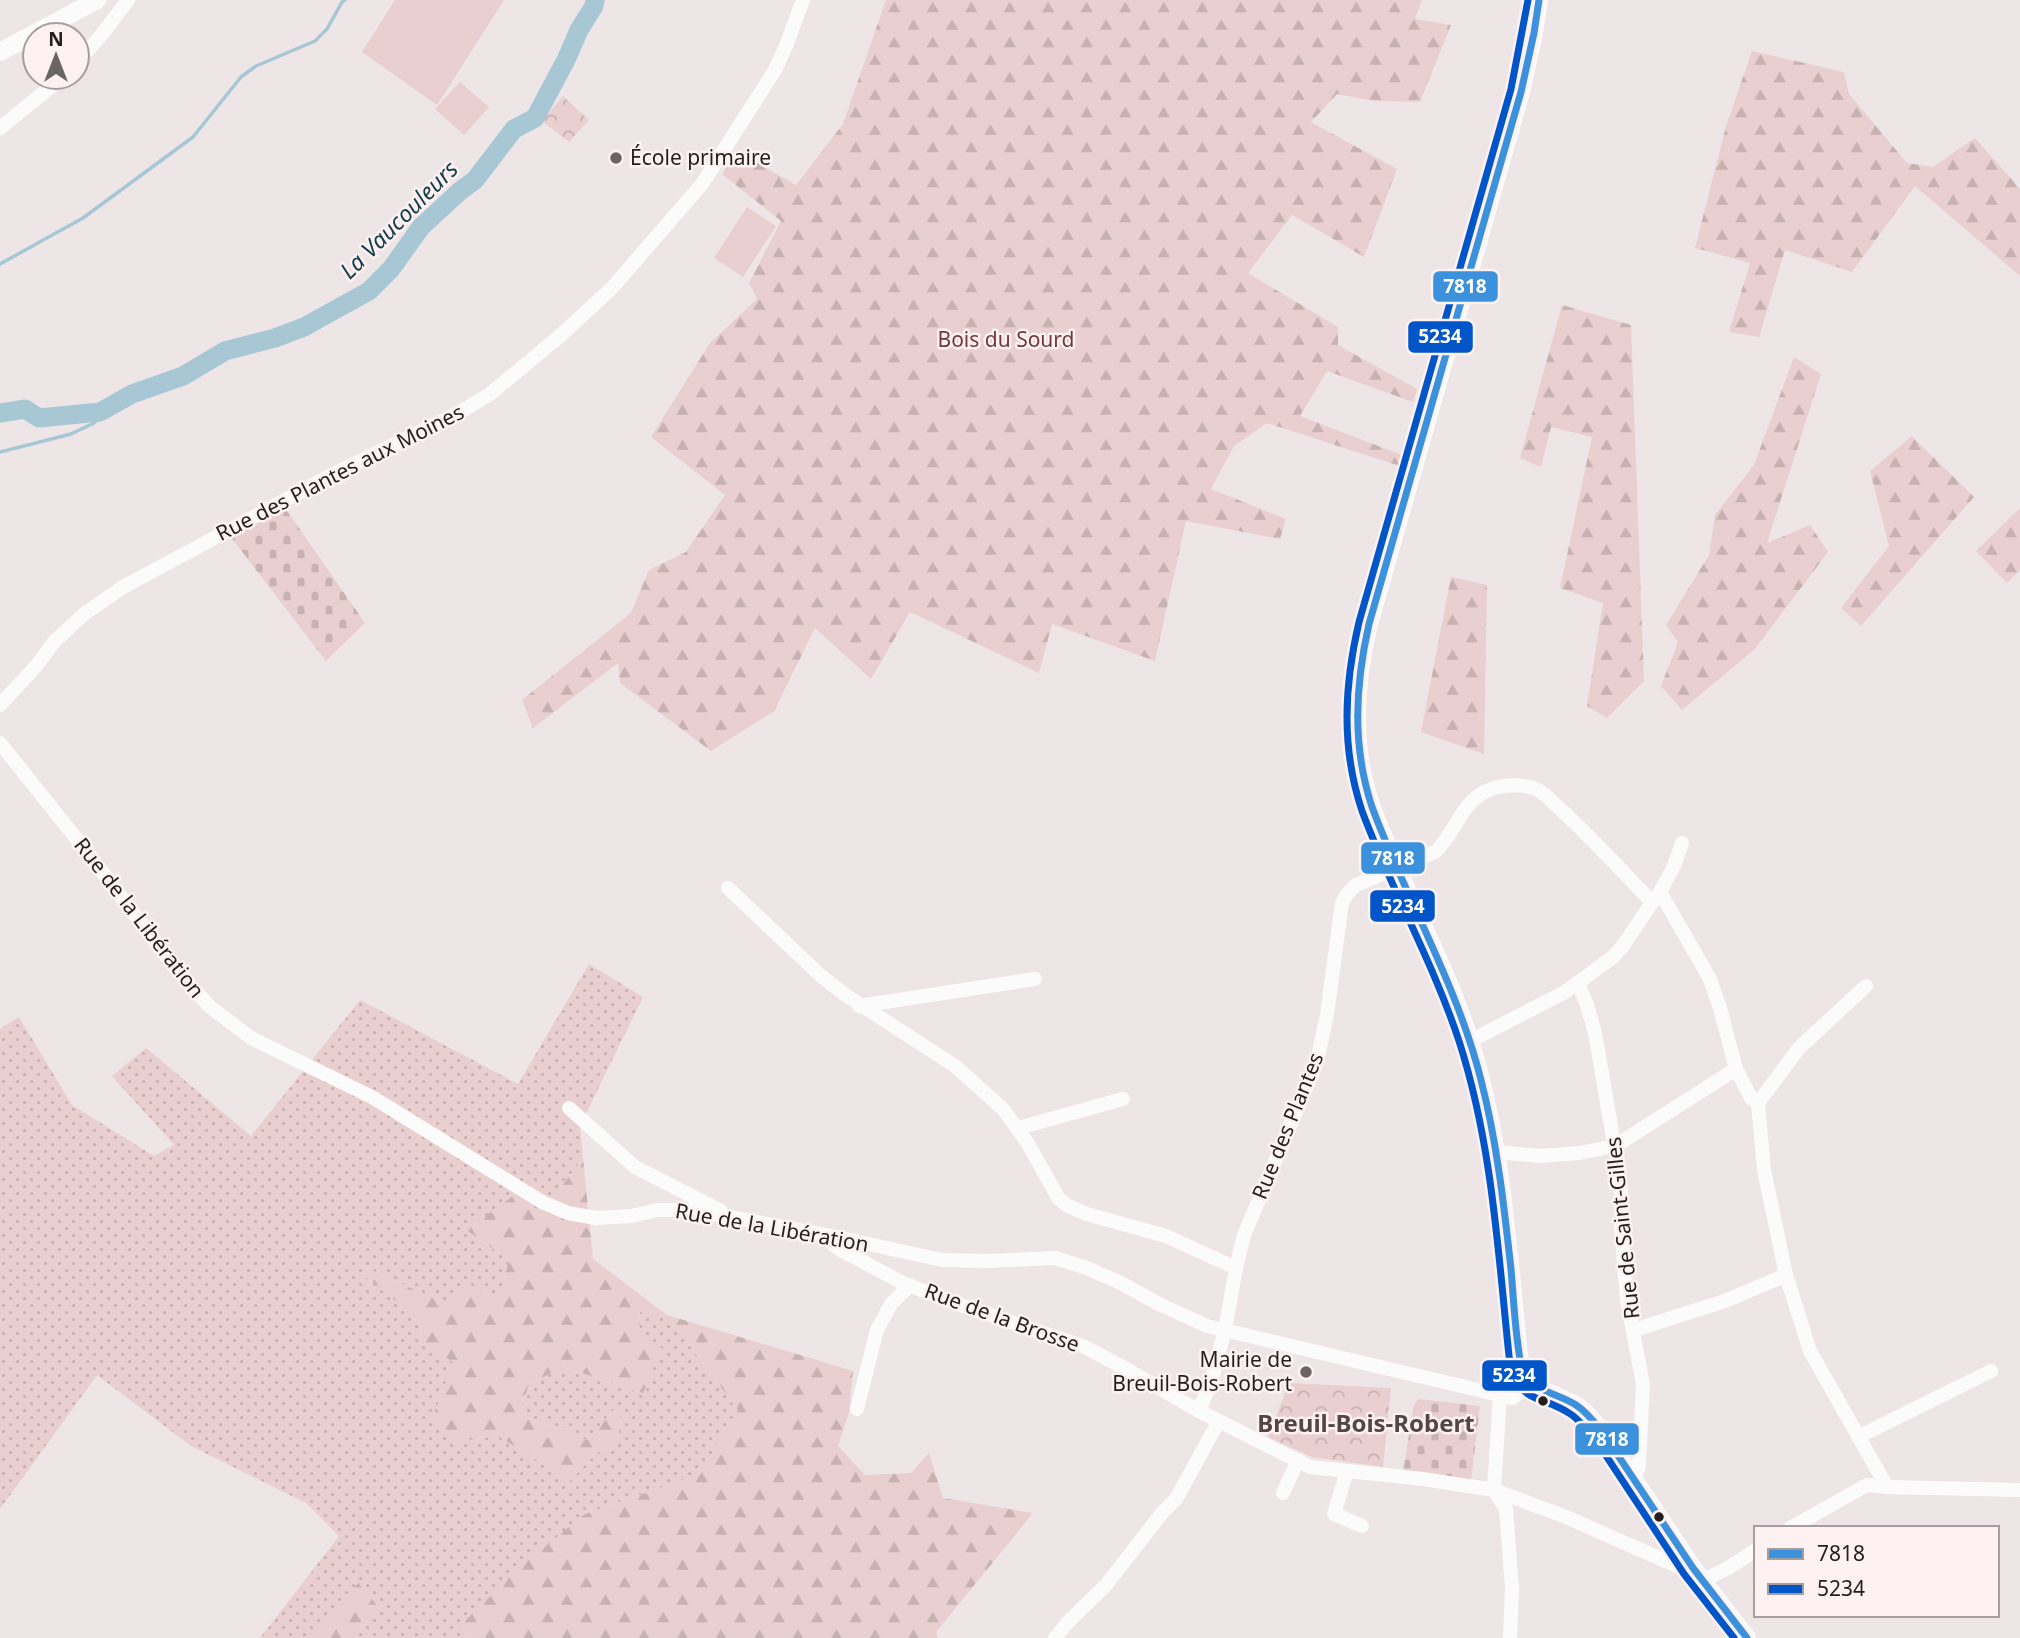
<svg xmlns="http://www.w3.org/2000/svg" width="2020" height="1638" viewBox="0 0 2020 1638" font-family="'Noto Sans',sans-serif">
	<defs>
		<pattern id="grass-dots" width="8" height="8" patternUnits="userSpaceOnUse" patternTransform="scale(1.75)"><rect width="8" height="8" fill="#e9cfcf"/><path d="M2 2h.1M6 6h.1" fill="none" stroke="#c8b1b1" stroke-width="1.8" stroke-linecap="round"/></pattern>
		<pattern id="forest-firs" width="22" height="20" patternUnits="userSpaceOnUse" patternTransform="scale(1.75)"><rect width="22" height="20" fill="#e9cfcf"/><path d="M5 1l3.5 6h-7zM16 11l3.5 6h-7z" fill="#c8b1b1"/></pattern>
		<pattern id="cemetery-stones" width="16" height="16" patternUnits="userSpaceOnUse" patternTransform="scale(1.75)"><rect width="16" height="16" fill="#e9cfcf"/><path d="M2 7V4a2 2 0 0 1 4 0v3zM10 15v-3a2 2 0 0 1 4 0v3z" fill="#c8b1b1"/></pattern>
		<pattern id="park-crowns" width="20" height="18" patternUnits="userSpaceOnUse" patternTransform="scale(1.75)"><rect width="20" height="18" fill="#e9cfcf"/><path d="M2 6a3 3 0 1 1 6 0M12 15a3 3 0 1 1 6 0" fill="none" stroke="#c8b1b1"/></pattern>
	</defs>
	<rect width="100%" height="100%" fill="#eee6e6"/>
	<path fill="url(#grass-dots)" d="M589,964l54,33 -63,129 3,32 -41,54 -29,-16 -46,35 42,29 -10,38 -53,6 -79,-36 -3,7 56,46 1,22 32,19 6,79 39,-5 72,45 26,-28 20,-6 5,-29 -8,-8 -25,30 -69,-26 10,-30 33,-17 81,26 -4,-60 1,-21 27,3 71,95 -38,64 -115,40 -122,109 2,15h-112l25,-31 -19,-24 -45,55h-54l79,-102 -33,-33 -115,-57 -94,-71 -97,134v-480l19,-12 53,88 82,51 20,-11 -62,-69 34,-28 105,88 109,-136 158,84z"/>
	<g fill="url(#forest-firs)">
		<path d="M886,0h536l-7,19 36,6 -31,77 -46,-1 -37,-7 -26,28 86,47 -33,88 -72,-42 -44,58 90,54v18l79,44 -4,13 -86,-31 -27,45 102,39 1,12 -136,-44 -33,23 -23,43 75,30 -6,20 -94,-18 -31,140 -103,-37 -13,49 -129,-61 -39,67 -56,-51 -41,83 -63,40 -91,-68 -2,-20 -85,65 -11,-28 109,-87 18,-43 37,-18 39,-57 -74,-58 59,-94 47,-44 -8,-16 32,-62 -59,-47 16,-22 58,33 47,-61z"/>
		<path d="M1752,51l92,21 5,22 58,69 26,4 42,-29 45,51v87l-105,-90 -63,86 -67,-22 -26,87 -30,-5 21,-69 -55,-15 31,-122z"/>
		<path d="M1562,305l69,20 13,356 -37,37 -20,-12 16,-103 -43,-15 32,-151 -41,-10 -10,40 -21,-9z"/>
		<path d="M1794,357l27,17 -54,169 43,-18 18,27 -73,97 -73,61 -21,-24 17,-44 -12,-17 43,-70 6,-40 39,-50z"/>
		<path d="M1912,436l62,61 -113,129 -20,-18 48,-62 -19,-75z"/>
		<path d="M2020,508v62l-13,13 -31,-32z"/>
		<path d="M1451,577l36,8 -3,169 -63,-22z"/>
		<path d="M583,1158l10,101 74,56 186,56 -4,41 -11,34 27,29 46,-2 18,-20 14,45 90,15 -97,119 2,6h-473l-2,-15 57,-56 65,-53 115,-40 38,-64 -71,-95 -27,-3 -1,21 23,15 -19,45 -80,-26 -34,17 -10,30 69,26 25,-30 8,8 -5,29 -20,6 -26,28 -72,-45 -39,5 -28,-19 22,-60 -32,-19 -1,-22 -56,-46 3,-7 79,36 21,-18 32,11 10,-37 -43,-30 47,-34 29,16z"/>
		<path d="M359,1582l19,25 -25,31h-39z"/>
	</g>
	<g fill="url(#cemetery-stones)">
		<path d="M285,508l80,115 -39,38 -96,-125z"/>
		<path d="M1419,1399l61,7 -9,75 -68,-9 11,-68z"/>
	</g>
	<g fill="url(#park-crowns)">
		<path d="M563,96l26,24 -20,22 -27,-21z"/>
		<path d="M1289,1383l102,5 -8,79 -71,-10 -44,-20z"/>
	</g>
	<g fill="#e9cfcf">
		<path d="M395,0h109l-67,105 -75,-53z"/>
		<path d="M460,82l29,25 -25,28 -29,-26z"/>
		<path d="M747,207l29,19 -33,51 -29,-19z"/>
		<path d="M1335,1407l18,3 -6,41 -18,-3z"/>
	</g>
	<g fill="none" stroke-linecap="round" stroke-linejoin="round">
		<g stroke="#a8c7d4" stroke-width="3.5">
			<path d="M0,264l83,-46 110,-81 48,-60 15,-11 59,-25 12,-12 15,-27 3,-2"/>
			<path d="M0,452l71,-18 23,-11 19,-17"/>
		</g>
		<path stroke="#a8c7d4" stroke-width="19" d="M0,413l25,-4 14,9 61,-6 32,-18 51,-18 42,-25 50,-13 29,-11 65,-36 22,-22 30,-42 39,-36 15,-11 39,-51 21,-11 31,-58 13,-30 15,-24 1,-6"/>
		<g stroke="#fcfbfb" stroke-width="14">
			<path d="M77,62l22,-24 29,-38"/>
			<path d="M0,128l63,-51"/>
			<path d="M0,705l37,-40 16,-22 31,-29 39,-27 207,-111 132,-65 28,-17 71,-59 51,-47 90,-104 73,-114 11,-24 17,-46"/>
			<path d="M0,743l87,109 89,117 33,37 42,32 121,59 170,105 26,11 28,5 36,-2 25,-6h36l153,29 96,21 46,1 67,-3 29,9 35,15 40,22 48,22 305,72 19,-14"/>
			<path d="M1682,843l-8,23 -14,26 50,87 10,29 16,61 15,29 7,5 6,67 22,105 24,76 77,136"/>
			<path d="M728,888l92,87 24,19 111,72 48,43 24,33 32,57 9,7 19,8 79,22 70,32"/>
			<path d="M1578,983l9,22 8,28 26,151v40l6,77 16,83 -4,80 -1,6 -6,5"/>
			<path d="M859,1006l176,-27"/>
			<path d="M1470,1041l95,-49 48,-35 9,-10 34,-50"/>
			<path d="M1758,1103l41,-55 67,-62"/>
			<path d="M569,1108l66,59 86,44"/>
			<path d="M1018,1128l105,-29"/>
			<path d="M1496,1152l44,4 39,-3 36,-7 121,-77"/>
			<path d="M821,1234l18,15 64,34 57,22 125,42 43,23 71,41 111,56 113,12 71,11 72,27 111,49 9,2 6,-2"/>
			<path d="M1634,1330l91,-29 61,-26"/>
			<path d="M1500,1394l-6,96 12,19 6,79 -2,50"/>
			<path d="M857,1409l20,-79 14,-26 19,-19"/>
			<path d="M1199,1411l12,-29 14,-52 11,-62 8,-33 73,-173 10,-48 15,-111 5,-9 9,-9 79,-33c19,-17 25,-45 46,-58 14,-9 36,-11 52,-6 9,2 18,13 25,19 33,30 63,63 94,95"/>
			<path d="M1858,1437l133,-66"/>
			<path d="M1347,1471l-13,43 28,12"/>
			<path d="M1283,1493l15,-33"/>
			<path d="M1790,1528l77,-43 20,2 133,3"/>
			<path d="M1702,1581l26,-13 28,-18"/>
			<path d="M1055,1638l12,-15 39,-38 56,-72 14,-14 43,-78"/>
		</g>
		<g stroke="#fcfbfb" stroke-width="18">
			<path d="M1539,0l-5,33 -13,59 -152,532c-12,49 -17,97 -7,147 6,33 21,64 34,94 25,58 55,116 74,176 32,102 38,209 49,314l3,15 5,10 9,7 40,18 12,10 15,18 90,135 54,70"/>
			<path d="M0,52l97,-52"/>
		</g>
		<defs>
			<path id="bus-1" d="M1539,0l-5,33 -13,59 -152,532c-14,62 -17,122 3,183 34,92 85,177 109,273 16,62 23,126 30,189 3,34 4,68 11,101 12,23 34,22 54,35 11,7 19,18 27,28l90,135 54,70"/>
			<path id="bus-2" d="M1528,0l-17,89 -152,533c-15,64 -18,126 3,189 29,78 71,151 97,230 33,102 39,210 50,315 9,51 30,36 63,59 9,7 16,16 23,24l89,135 50,64"/>
		</defs>
		<use href="#bus-1" stroke="#fdf1f1" stroke-width="12"/>
		<use href="#bus-2" stroke="#fdf1f1" stroke-width="12"/>
		<use href="#bus-1" stroke="#3c91dc" stroke-width="7"/>
		<use href="#bus-2" stroke="#0055c8" stroke-width="7"/>
	</g>
	<g fill="#6b6565" stroke="#fdf1f1" stroke-width="2.5">
		<circle cx="616" cy="158" r="7"/>
		<circle cx="1306" cy="1372" r="7"/>
	</g>
	<g fill="#241f1f" stroke="#fdf1f1" stroke-width="2.5">
		<circle cx="1543" cy="1401" r="6"/>
		<circle cx="1659" cy="1517" r="6"/>
	</g>
	<g text-anchor="middle" stroke-width="5" stroke-linejoin="round" paint-order="stroke">
		<g font-size="21" fill="#241f1f" stroke="#fdf1f1" text-anchor="start">
			<text x="630" y="165">École primaire</text>
			<text x="1292" y="1367" text-anchor="end">Mairie de<tspan x="1292" dy="24">Breuil-Bois-Robert</tspan></text>
		</g>
		<g font-size="21" fill="#76373b" stroke="#fdf1f1">
			<text x="1006" y="347">Bois du Sourd</text>
		</g>
		<g font-size="21" fill="#241f1f" stroke="#fdf1f1">
			<text transform="translate(340 473) rotate(-27)" y="7">Rue des Plantes aux Moines</text>
			<text transform="translate(139 918) rotate(52)" y="7">Rue de la Libération</text>
			<text transform="translate(1288 1126) rotate(-68)" y="7">Rue des Plantes</text>
			<text transform="translate(772 1228) rotate(10)" y="7">Rue de la Libération</text>
			<text transform="translate(1623 1228) rotate(-96)" y="7">Rue de Saint-Gilles</text>
			<text transform="translate(1002 1318) rotate(20)" y="7">Rue de la Brosse</text>
		</g>
		<g font-size="23" font-style="italic" fill="#123d4c" stroke="#fdf1f1">
			<text transform="translate(399 220) rotate(-45)" y="8">La Vaucouleurs</text>
		</g>
		<g font-size="24" font-weight="bold" fill="#524646" stroke="#fdf1f1">
			<text x="1366" y="1432">Breuil-Bois-Robert</text>
		</g>
	</g>
	<g stroke="#fdf1f1" stroke-width="2.5">
		<rect x="1432" y="270" width="67" height="33" rx="7" fill="#3c91dc"/>
		<rect x="1407" y="320" width="67" height="34" rx="7" fill="#0055c8"/>
		<rect x="1360" y="841" width="66" height="34" rx="7" fill="#3c91dc"/>
		<rect x="1369" y="889" width="67" height="34" rx="7" fill="#0055c8"/>
		<rect x="1481" y="1359" width="67" height="33" rx="7" fill="#0055c8"/>
		<rect x="1574" y="1422" width="66" height="34" rx="7" fill="#3c91dc"/>
	</g>
	<g font-size="19" text-anchor="middle" font-weight="bold" fill="#fff">
		<text x="1465" y="293">7818</text>
		<text x="1440" y="343">5234</text>
		<text x="1393" y="865">7818</text>
		<text x="1403" y="913">5234</text>
		<text x="1514" y="1382">5234</text>
		<text x="1607" y="1446">7818</text>
	</g>
	<rect x="1754" y="1526" width="245" height="91" fill="#fdf1f1" stroke="#a69d9d" stroke-width="2"/>
	<rect x="1768" y="1549" width="35" height="10" fill="#3c91dc" stroke="#a69d9d" stroke-width="2"/>
	<text x="1817" y="1561" font-size="21" fill="#241f1f">7818</text>
	<rect x="1768" y="1584" width="35" height="10" fill="#0055c8" stroke="#a69d9d" stroke-width="2"/>
	<text x="1817" y="1596" font-size="21" fill="#241f1f">5234</text>
	<g transform="translate(56 56)"><circle r="33" fill="#fdf1f1" stroke="#a69d9d" stroke-width="2"/>
	<path d="M0-5L12 26L0 18L-12 26Z" fill="#6b6565"/>
	<text y="-10" font-size="19" font-weight="bold" text-anchor="middle" fill="#241f1f">N</text>
	</g>
</svg>
